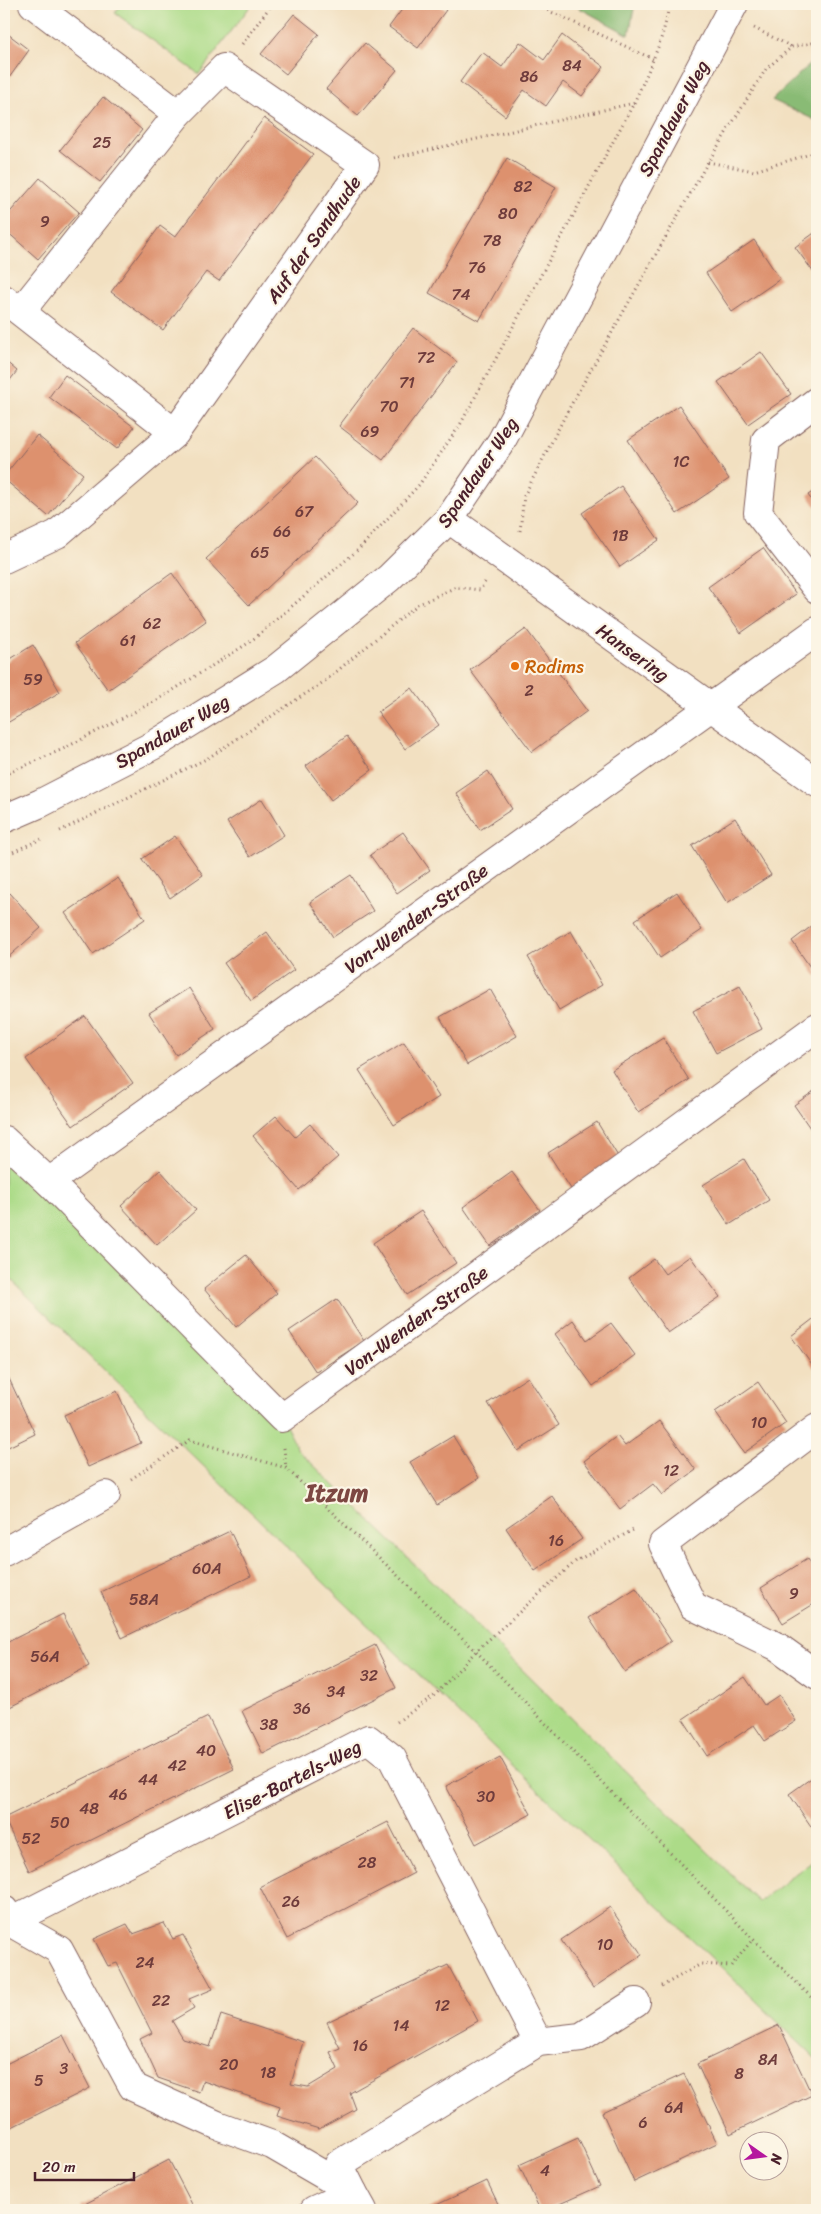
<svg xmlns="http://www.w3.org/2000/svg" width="821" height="2214" viewBox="0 0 821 2214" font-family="Sriracha,sans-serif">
	<rect width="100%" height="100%" fill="#fcf5e5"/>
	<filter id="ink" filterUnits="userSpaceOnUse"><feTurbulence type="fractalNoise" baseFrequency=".02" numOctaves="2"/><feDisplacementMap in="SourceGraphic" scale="10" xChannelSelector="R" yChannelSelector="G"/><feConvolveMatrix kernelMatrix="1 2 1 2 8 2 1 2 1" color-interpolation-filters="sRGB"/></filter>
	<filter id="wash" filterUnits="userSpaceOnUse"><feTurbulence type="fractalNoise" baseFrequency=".0096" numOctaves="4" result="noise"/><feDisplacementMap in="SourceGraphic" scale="20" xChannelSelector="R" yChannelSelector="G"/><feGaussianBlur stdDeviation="1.12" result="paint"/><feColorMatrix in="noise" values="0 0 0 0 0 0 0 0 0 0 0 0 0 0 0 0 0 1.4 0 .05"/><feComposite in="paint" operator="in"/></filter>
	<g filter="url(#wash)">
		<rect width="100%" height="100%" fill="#f2e0c1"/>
		<g fill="#acdb88" stroke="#7b7d5a">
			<path d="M122,4h130l-53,70 -84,-61z"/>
			<path d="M4,1140l278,278 16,32 461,452 58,-45v203l-813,-787z"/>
		</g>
		<g fill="#89bb74" stroke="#6a6d50">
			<path d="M572,4h63l-6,31z"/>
			<path d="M814,60h3v61l-45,-21z"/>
		</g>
		<g id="blocks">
			<g fill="#dd916e">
				<path d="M406,4h32l8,6 -28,38 -29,-21z"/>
				<path d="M294,14l25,20 -33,40 -25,-20z"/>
				<path d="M4,31l25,19 -25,35z"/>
				<path d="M562,35l42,32 -22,29 -19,-14 -17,24 -22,-16 -19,26 -45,-34 22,-30 20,15 18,-25 24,18z"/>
				<path d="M365,43l32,27 -39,46 -32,-27z"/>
				<path d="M103,97l39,33 -42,52 -40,-32z"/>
				<path d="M264,118l49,36 -94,127 -13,-9 -43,58 -52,-38 49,-66 15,11z"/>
				<path d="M507,158l49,29 -77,134 -50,-28z"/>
				<path d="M40,178l39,34 -41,47 -34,-30v-10z"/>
				<path d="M817,231v46l-22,-30z"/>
				<path d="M754,240l26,39 -48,33 -26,-39z"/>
				<path d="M413,328l44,34 -74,98 -44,-34z"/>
				<path d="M761,352l30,42 -43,30 -30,-42z"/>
				<path d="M4,360l13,11 -13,17z"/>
				<path d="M65,375l69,52 -17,22 -68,-52z"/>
				<path d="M679,405l50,74 -52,35 -49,-74z"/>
				<path d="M37,435l46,39 -35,42 -44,-37v-3z"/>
				<path d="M315,457l43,46 -109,102 -43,-46z"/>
				<path d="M621,486l38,54 -39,27 -38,-54z"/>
				<path d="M817,489v19l-9,-13z"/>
				<path d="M763,548l33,46 -55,39 -33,-46z"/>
				<path d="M172,573l34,48 -98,69 -33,-47z"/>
				<path d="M526,629l61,82 -55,41 -62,-82z"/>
				<path d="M33,645l27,47 -53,31 -3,-6v-54z"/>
				<path d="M412,688l27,37 -34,24 -27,-37z"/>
				<path d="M347,736l25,34 -41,30 -25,-34z"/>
				<path d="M488,771l24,38 -32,21 -24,-37z"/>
				<path d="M262,799l22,36 -34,22 -23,-35z"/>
				<path d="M735,818l36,57 -44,28 -35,-57z"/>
				<path d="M403,832l27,38 -33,23 -27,-38z"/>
				<path d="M175,836l28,39 -33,23 -28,-39z"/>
				<path d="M351,875l22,36 -40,26 -23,-35z"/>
				<path d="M118,878l27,41 -52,35 -28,-41z"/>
				<path d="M677,892l25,38 -42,28 -25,-38z"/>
				<path d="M10,893l31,35 -37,33v-63z"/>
				<path d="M817,922v55l-25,-36z"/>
				<path d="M571,931l31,54 -43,25 -31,-53z"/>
				<path d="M267,932l27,38 -43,31 -27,-38z"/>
				<path d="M740,986l22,43 -46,24 -23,-42z"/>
				<path d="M189,988l26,41 -39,26 -27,-42z"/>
				<path d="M490,989l27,47 -50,29 -27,-48z"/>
				<path d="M85,1016l48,67 -60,43 -47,-67z"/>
				<path d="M663,1038l26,42 -51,32 -26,-42z"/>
				<path d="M404,1042l35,55 -45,28 -35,-55z"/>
				<path d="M817,1089v49l-23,-33z"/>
				<path d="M276,1116l19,21 15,-13 28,33 -39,33 -46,-54z"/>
				<path d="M597,1122l22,36 -48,31 -23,-36z"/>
				<path d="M744,1159l25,41 -40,25 -26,-40z"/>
				<path d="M160,1170l36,40 -39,35 -36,-39z"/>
				<path d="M512,1172l28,38 -50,36 -27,-39z"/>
				<path d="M421,1211l35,52 -49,32 -34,-52z"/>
				<path d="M246,1255l31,38 -41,34 -32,-38z"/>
				<path d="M690,1256l30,41 -52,36 -39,-55 25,-19 11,15z"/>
				<path d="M337,1299l27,42 -48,31 -27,-41z"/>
				<path d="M817,1316v56l-26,-36z"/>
				<path d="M573,1320l14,20 24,-17 24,32 -42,31 -38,-52z"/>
				<path d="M4,1368l31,66 -31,15z"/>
				<path d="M528,1377l31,48 -41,26 -30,-48z"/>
				<path d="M758,1382l28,41 -42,30 -29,-41z"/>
				<path d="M117,1391l24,52 -53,24 -24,-52z"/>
				<path d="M659,1421l37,49 -34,25 -9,-11 -33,25 -36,-48 33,-25 8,10z"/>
				<path d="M453,1436l26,42 -42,27 -27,-43z"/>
				<path d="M552,1496l30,43 -47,32 -29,-43z"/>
				<path d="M230,1531l21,45 -129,62 -21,-46z"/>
				<path d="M807,1559l10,17v26l-34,21 -22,-35z"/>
				<path d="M636,1588l35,53 -46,31 -36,-54z"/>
				<path d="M63,1614l26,52 -85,44v-66z"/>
				<path d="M375,1645l21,43 -133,66 -21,-43z"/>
				<path d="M745,1677l19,28 15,-10 17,26 -31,20 -11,-16 -47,31 -24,-37z"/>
				<path d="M208,1717l26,52 -205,102 -25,-53z"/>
				<path d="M500,1757l31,57 -55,30 -30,-58z"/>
				<path d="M817,1774v61l-28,-41z"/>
				<path d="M388,1822l26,51 -127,66 -27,-52z"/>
				<path d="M610,1907l32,48 -49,33 -32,-48z"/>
				<path d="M164,1923l9,16 10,-4 30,54 -24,10 5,9 -22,13 11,18 27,8 11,-32 82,27 -12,42 17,3 30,-18 -8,-17 10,-4 -13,-26 121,-57 30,56 -128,72 6,16 -37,20 -42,-13 3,-9 -77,-26 -4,11 -41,-14 -18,-39 12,-6 -35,-70 -9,3 -14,-27 33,-15 6,10z"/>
				<path d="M779,2025l33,70 -82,39 -33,-70z"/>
				<path d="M63,2035l27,53 -86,43v-66z"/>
				<path d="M684,2074l33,69 -83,39 -32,-70z"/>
				<path d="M578,2138l22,48 -54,24h-6l-21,-45z"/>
				<path d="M169,2160l26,50h-112l-2,-4z"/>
				<path d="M487,2181l14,29h-75z"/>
			</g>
		</g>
	</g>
	<g filter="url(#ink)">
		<use href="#blocks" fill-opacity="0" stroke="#856360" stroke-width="1"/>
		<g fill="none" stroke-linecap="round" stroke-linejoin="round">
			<defs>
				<g id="minor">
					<path d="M33,4l145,110"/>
					<path d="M4,299l171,134 -118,101 -53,25"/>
					<path d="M21,311l157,-197 46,-46 141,97 -190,268"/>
					<path d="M817,401l-51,39 -8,73 59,76"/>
					<path d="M449,519l368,264"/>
					<path d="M4,819l37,-16 113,-58 122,-76 113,-91 60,-59 52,-77 233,-438"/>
					<path d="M4,1140l45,42 768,-551"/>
					<path d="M49,1182l233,236 535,-391"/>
					<path d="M817,1428l-154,116 30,62 85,41 39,28"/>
					<path d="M4,1552l102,-57"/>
					<path d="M4,1910l6,12 49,28 74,137 84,38 55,20 81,47 10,18"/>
					<path d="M4,1925l364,-186 24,19 146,284"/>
					<path d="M314,2210l39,-18 -14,-28 199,-122 43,-5 55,-35"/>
				</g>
			</defs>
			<use href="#minor" stroke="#856360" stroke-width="30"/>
			<g stroke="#856360" stroke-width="3" stroke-dasharray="1 4" stroke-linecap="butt">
				<path d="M534,4l119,55"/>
				<path d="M754,28l38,19"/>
				<path d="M242,44l30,-40"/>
				<path d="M394,158l240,-55"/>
				<path d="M708,162l46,9 63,-19"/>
				<path d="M520,531l4,-35 43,-84 141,-250 58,-93 26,-22 25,-5"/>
				<path d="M4,775l59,-26 96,-50 91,-57 109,-93 60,-64 41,-60 174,-322c14,-32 31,-65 35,-99"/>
				<path d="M60,831l148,-73 117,-77 92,-76 39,-18 24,3 5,-8"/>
				<path d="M4,856l37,-17"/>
				<path d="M284,1448l2,20"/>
				<path d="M131,1479l59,-39 96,28 190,183 277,288 64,64"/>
				<path d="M397,1722l39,-28 40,-43 100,-90 59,-32"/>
				<path d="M662,1986l39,-22 30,2 22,-27"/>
			</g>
			<use href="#minor" stroke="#fff" stroke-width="28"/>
		</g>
	</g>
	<circle fill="#e8710a" stroke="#fcf5e5" stroke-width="2" cx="515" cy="666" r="5"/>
	<g text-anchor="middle" stroke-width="4.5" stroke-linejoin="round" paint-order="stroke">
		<g font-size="16" fill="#6f3c3c">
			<text x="572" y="71">84</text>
			<text x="529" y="82">86</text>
			<text x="102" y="148">25</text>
			<text x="523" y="192">82</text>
			<text x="508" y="219">80</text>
			<text x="45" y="227">9</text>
			<text x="492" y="246">78</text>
			<text x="477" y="273">76</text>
			<text x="461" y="300">74</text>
			<text x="426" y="363">72</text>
			<text x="407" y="388">71</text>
			<text x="389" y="412">70</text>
			<text x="370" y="437">69</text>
			<text x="681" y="467">1C</text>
			<text x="304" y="517">67</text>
			<text x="282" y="537">66</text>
			<text x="620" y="541">1B</text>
			<text x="260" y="558">65</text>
			<text x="152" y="629">62</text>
			<text x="128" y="646">61</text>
			<text x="33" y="685">59</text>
			<text x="529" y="696">2</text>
			<text x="759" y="1428">10</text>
			<text x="671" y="1476">12</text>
			<text x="556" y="1546">16</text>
			<text x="207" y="1574">60A</text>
			<text x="794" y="1599">9</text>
			<text x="144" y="1605">58A</text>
			<text x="45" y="1662">56A</text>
			<text x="369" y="1681">32</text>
			<text x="336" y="1697">34</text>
			<text x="302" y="1714">36</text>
			<text x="269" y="1730">38</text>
			<text x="206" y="1756">40</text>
			<text x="177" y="1771">42</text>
			<text x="148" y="1785">44</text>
			<text x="118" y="1800">46</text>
			<text x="486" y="1802">30</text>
			<text x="89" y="1814">48</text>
			<text x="60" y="1828">50</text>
			<text x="31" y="1844">52</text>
			<text x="367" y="1868">28</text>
			<text x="291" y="1907">26</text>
			<text x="605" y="1950">10</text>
			<text x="145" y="1968">24</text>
			<text x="161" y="2006">22</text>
			<text x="442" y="2011">12</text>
			<text x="401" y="2031">14</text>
			<text x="360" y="2051">16</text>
			<text x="768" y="2065">8A</text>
			<text x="229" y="2070">20</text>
			<text x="64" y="2074">3</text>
			<text x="268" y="2078">18</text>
			<text x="739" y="2079">8</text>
			<text x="39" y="2086">5</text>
			<text x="674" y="2113">6A</text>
			<text x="643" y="2128">6</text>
			<text x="545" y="2176">4</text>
		</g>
		<g font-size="19" fill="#4a1f2b" stroke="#fcf5e5">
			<text transform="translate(673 118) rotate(-62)" y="7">Spandauer Weg</text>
			<text transform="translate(313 239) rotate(-55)" y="7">Auf der Sandhude</text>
			<text transform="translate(477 472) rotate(-56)" y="7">Spandauer Weg</text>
			<text transform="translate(633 652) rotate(36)" y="7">Hansering</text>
			<text transform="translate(172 731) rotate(-30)" y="7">Spandauer Weg</text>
			<text transform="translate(416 918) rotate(-36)" y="7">Von-Wenden-Straße</text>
			<text transform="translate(416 1320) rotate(-36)" y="7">Von-Wenden-Straße</text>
			<text transform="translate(292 1779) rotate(-27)" y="7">Elise-Bartels-Weg</text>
		</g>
		<g font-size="19" fill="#c56008" stroke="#fcf5e5" text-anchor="start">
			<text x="525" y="673">Rodims</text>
		</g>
		<g font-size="24" font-weight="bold" fill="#7d4742" stroke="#fcf5e5">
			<text x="337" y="1501">Itzum</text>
		</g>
	</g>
	<rect width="821" height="2214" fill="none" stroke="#fcf5e5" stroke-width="20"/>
	<g transform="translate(764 2156) rotate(104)"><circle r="24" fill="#fcf5e5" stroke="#b59f9b"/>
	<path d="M0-4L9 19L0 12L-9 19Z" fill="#b5179e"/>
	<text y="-8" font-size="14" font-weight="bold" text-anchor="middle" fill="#4a1f2b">N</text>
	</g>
	<path d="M35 2172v8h99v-8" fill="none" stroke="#4a1f2b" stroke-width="2.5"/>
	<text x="42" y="2172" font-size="15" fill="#4a1f2b" stroke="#fcf5e5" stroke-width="4" paint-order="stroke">20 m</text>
</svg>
